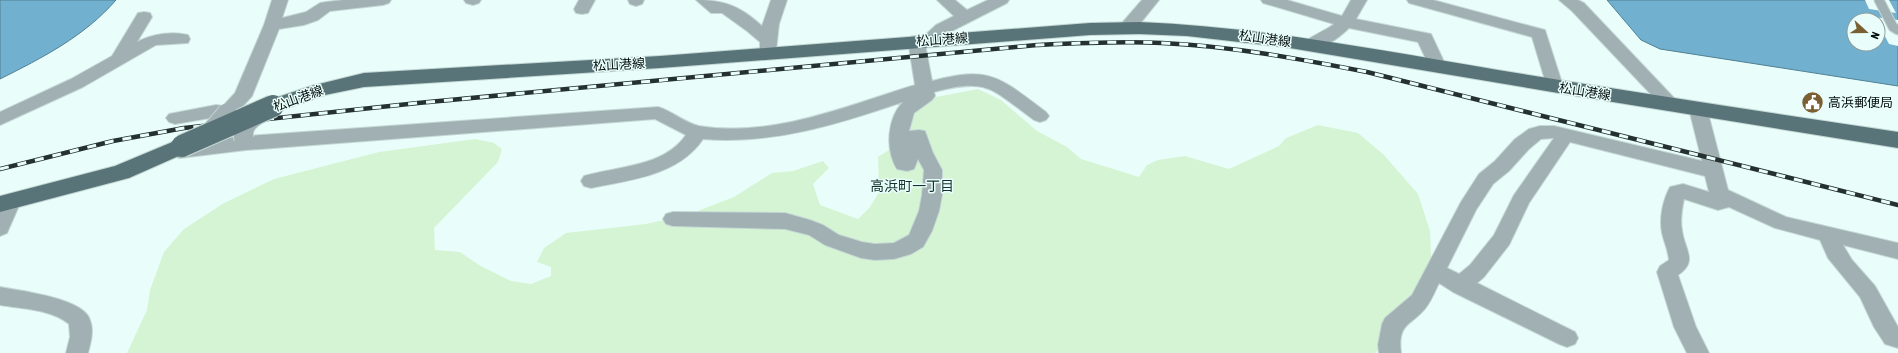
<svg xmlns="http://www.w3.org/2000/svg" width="1898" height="353" viewBox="0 0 1898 353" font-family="'Asap Condensed','Noto Sans JP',sans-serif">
	<rect width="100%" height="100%" fill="#e9fefb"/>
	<path fill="#d5f4d4" d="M978,89l23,11 36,31 30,16 14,12 58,18 8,-12 11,-5 27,-4 44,13 50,-23 7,-8 32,-13 40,8 26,22 34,39 12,37 2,50 -22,36 -35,36h-1248l20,-43 3,-20 14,-38 20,-23 40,-26 50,-24 105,-27 96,-13 19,4 8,6 -4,13 -64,66 1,22 25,2 19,13 32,16 20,3 20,-8v-9l-14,-5 7,-14 22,-15 80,-9 41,-9 47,-18 38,-24 21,-2 30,-10 6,7 -16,16 7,21 38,14 12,-12 9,-15 -1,-35 14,-9 14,-32 30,-19z"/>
	<g fill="#71b0ce" stroke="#508094" fill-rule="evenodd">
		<path d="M0,0h116c-31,36 -74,58 -116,79z"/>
		<path d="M1607,0h291v86l-238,-37 -19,-9zM1854,20h24v24h-24z"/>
	</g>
	<g fill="#e9fefb">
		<path d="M1865,0h24l7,13 -27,-4z"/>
		<path d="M1875,17l23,3v26l-9,-2z"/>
	</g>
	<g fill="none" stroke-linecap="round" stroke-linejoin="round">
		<defs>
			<path id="service" d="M1879,0l14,27 5,3"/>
			<g id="minor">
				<path d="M272,0h16l-6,18 24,-6 14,-9 6,-1 17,-2h48l-2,3 -6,2 -53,6 -12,9 -14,5 -25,4 -27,67 -19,21 -6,2 -11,-2 -41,7 -6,-2 -3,-4 3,-4 47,-9 7,1 12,-13 29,-68z"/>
				<path d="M464,0h17l-2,3 -6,2 -7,-2z"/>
				<path d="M579,0h16l-7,13 -6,1 -6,-1 -2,-4z"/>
				<path d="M628,0h16l-2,4 -6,2 -6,-2z"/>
				<path d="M696,0c28,0 44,6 66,26l9,-26h16l-8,24 -3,27 -2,4 -6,1 -6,-1 -2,-4v-9l-13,-11 -25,-18h-11z"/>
				<path d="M937,0h18l12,10 21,-10h21l-2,3 -59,30 -13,11h-10l7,37c59,-16 68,-3 114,31l3,4 -3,4 -6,2 -6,-2c-42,-30 -45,-43 -100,-28l1,4 -3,4 -18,13 -5,18 10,-1 6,1 8,22 9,17v25l-3,16 -7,20 -9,16 -12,7 -17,5 -19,1 -14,-2 -36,-13 -16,-10 -24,-6 -112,-3 -7,-2 -3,-5 3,-5 7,-2 112,1 25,7 13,5 16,10 23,7 13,2 19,-1 15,-8 10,-24 3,-16 2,-25 -6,-11 -4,10 -7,2 -10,-2c-12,-19 -10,-51 6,-67 -65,22 -131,43 -200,37 -24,36 -72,41 -112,49l-7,-2 -3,-5 3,-5c34,-10 80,-9 102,-41l-31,-16 -409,31 -66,8 -7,-2 -2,-5 2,-5 7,-2 66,-8 412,-29c14,4 27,16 41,19 74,12 147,-20 216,-41l-7,-44 2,-4 6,-1 6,2 14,-13 18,-9z"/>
				<path d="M1142,0h17l-25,31 -6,1 -6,-1 -2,-4 2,-4z"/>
				<path d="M1261,0h26l55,16 9,-16h16l-11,19 75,15 15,32 -3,4 -6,2 -6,-2 -13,-28 -69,-14c-10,10 -30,25 -45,21l-2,-4c5,-8 24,-14 32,-21l-71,-21z"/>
				<path d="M1407,0h26l112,30 18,56 -3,4 -6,2 -6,-2 -16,-53 -123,-34z"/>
				<path d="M1559,0h19l6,3 92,97 3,4 -3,4 -6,2 -6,-2 -92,-97z"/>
				<path d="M144,12l6,1 2,4 -15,25c15,-8 35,-11 51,-7l2,4 -2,4 -32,2 -73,42 -83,38v-13l71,-33 41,-23 26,-43z"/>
				<path d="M1698,103l6,2 3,4 21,81 58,27 112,26v16l-55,-14 9,15 23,26 23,41v21l-13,-4 -11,-17 -14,-30 -32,-39 -8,-18 -45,-12 -46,-21 -11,3 -34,-11c-2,10 -4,21 -2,31 2,19 17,31 -4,45l18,52 13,26h-22l-13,-26 -17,-55 3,-6 9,-6c-1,-10 -5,-18 -7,-27 -3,-15 1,-33 8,-46l13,-3 26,8 -4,-16 -135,-34 -41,61 -20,42 -25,32 -7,6 98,49 3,6 -3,6 -8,3 -8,-3 -106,-52 -14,-9c-4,8 -7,16 -12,23 -14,20 -30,15 -26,47h-22l-1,-8 4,-21 3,-6 27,-23 49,-93 18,-28 16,-13 20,-22 14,-10 11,-3h14l148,35 -13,-52 3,-4zM1554,138l-40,57 -20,40 -24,30 -11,9 -12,-6 29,-58 17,-26 16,-13 20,-22 12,-10z"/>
				<path d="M11,194l7,2 3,5 -14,32 -7,3v-32l4,-8z"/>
				<path d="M0,287c20,4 84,11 90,33 4,10 1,22 -2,33h-22l4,-16 -1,-13c-18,-15 -47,-15 -69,-19z"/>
			</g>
			<g id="primary">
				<path d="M1139,22c121,5 239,28 359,48 133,22 267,42 400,62v16l-316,-51 -298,-50 -97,-11 -48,-2 -49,1 -430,33 -296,19 -39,8 -52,18 -7,-2 -3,-5 3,-5 45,-15 53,-13 296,-17 430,-33z"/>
				<path d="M182,138l8,3 3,5 -3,5 -61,27 -129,34v-16l115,-30z"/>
			</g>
		</defs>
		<use href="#service" stroke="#c4d8d5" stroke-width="11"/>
		<use href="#minor" stroke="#c4d8d5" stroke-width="2"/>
		<use href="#primary" stroke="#c4d8d5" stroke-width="2"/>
		<use href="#service" stroke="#a1b0b2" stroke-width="9"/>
		<use href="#minor" fill="#a1b0b2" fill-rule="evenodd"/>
		<use href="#primary" fill="#597478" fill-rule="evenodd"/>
		<defs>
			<path id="rail" d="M0,169l113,-28 71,-13 234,-25 619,-58c42,-2 83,-4 125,-2 69,3 138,16 205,29l531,133"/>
		</defs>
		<use href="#rail" stroke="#253130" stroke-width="4.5"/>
		<use href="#rail" stroke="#e9fefb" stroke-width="3" stroke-dasharray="9" stroke-linecap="butt"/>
		<defs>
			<g id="minor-bridge">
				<path d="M208,135l19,-22"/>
				<path d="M244,139c-3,-13 6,-20 16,-26"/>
			</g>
			<path id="primary-bridge" d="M182,146l91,-40"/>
		</defs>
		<use href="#minor-bridge" stroke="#c4d8d5" stroke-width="21" stroke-linecap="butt"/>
		<use href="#primary-bridge" stroke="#c4d8d5" stroke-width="24" stroke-linecap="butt"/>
		<use href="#minor-bridge" stroke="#a1b0b2" stroke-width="19"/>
		<use href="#primary-bridge" stroke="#597478" stroke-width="22"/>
	</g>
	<defs>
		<symbol id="civic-disc" viewBox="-11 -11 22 22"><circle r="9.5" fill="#795f31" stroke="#e9fefb"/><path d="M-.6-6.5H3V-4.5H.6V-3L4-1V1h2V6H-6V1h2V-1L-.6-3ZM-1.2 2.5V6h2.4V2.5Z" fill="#fff"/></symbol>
	</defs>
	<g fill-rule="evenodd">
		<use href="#civic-disc" x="1800" y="90" width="25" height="25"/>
	</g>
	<g text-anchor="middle" stroke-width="3" stroke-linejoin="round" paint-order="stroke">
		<g font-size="13" fill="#040f0e" stroke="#e9fefb">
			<text transform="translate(1265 38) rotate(8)" y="5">松山港線</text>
			<text transform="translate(942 39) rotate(-4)" y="5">松山港線</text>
			<text transform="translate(619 64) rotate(-3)" y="5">松山港線</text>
			<text transform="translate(1585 91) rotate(9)" y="5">松山港線</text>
			<text transform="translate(298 98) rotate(-20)" y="5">松山港線</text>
		</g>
		<g font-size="13" fill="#040f0e" stroke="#e9fefb" text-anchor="start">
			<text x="1828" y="107">高浜郵便局</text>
		</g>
		<g font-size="14" fill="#14322f" stroke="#e9fefb">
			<text x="912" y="191">高浜町一丁目</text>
		</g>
	</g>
	<g transform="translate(1866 32) rotate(111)"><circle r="19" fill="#e9fefb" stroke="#8d9e9c"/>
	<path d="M0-3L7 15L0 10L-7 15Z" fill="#795f31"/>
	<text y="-6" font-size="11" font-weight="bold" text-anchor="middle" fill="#040f0e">N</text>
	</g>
</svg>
